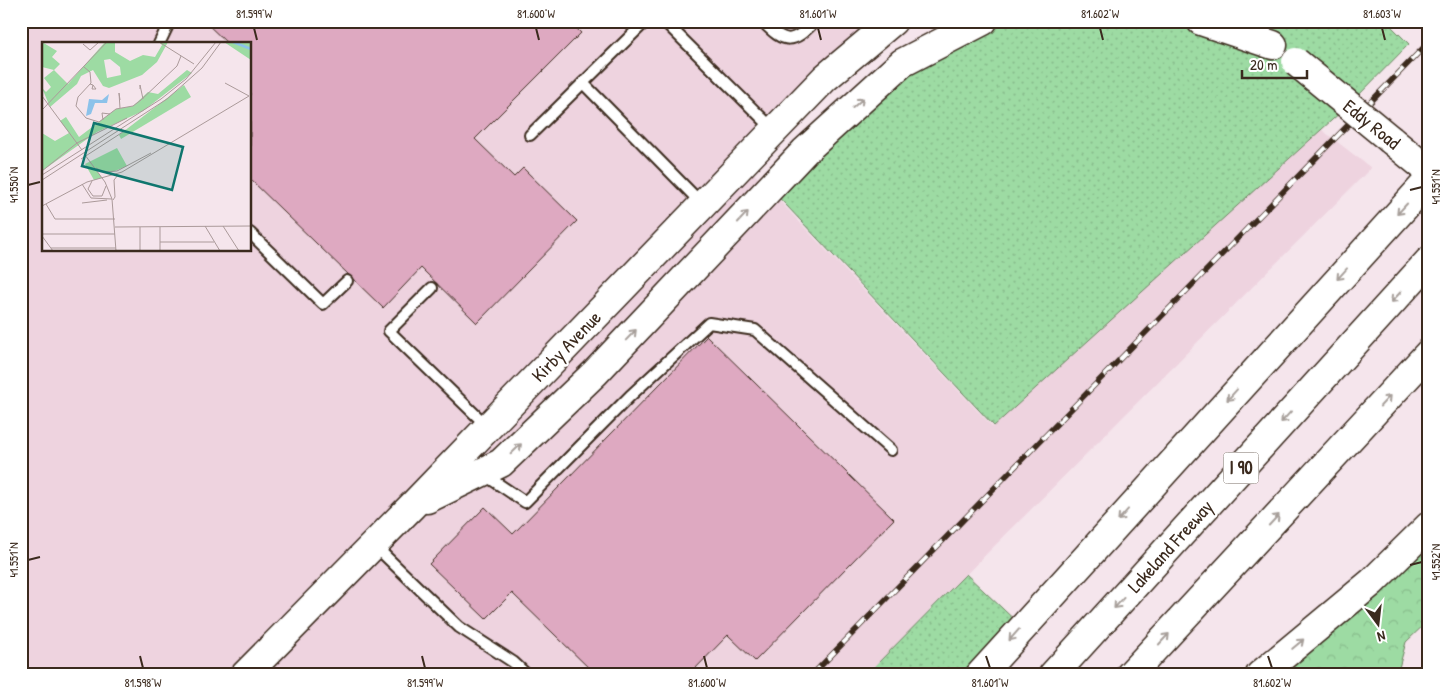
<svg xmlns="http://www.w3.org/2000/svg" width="1450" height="696" viewBox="0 0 1450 696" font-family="'Patrick Hand',sans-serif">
	<defs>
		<pattern id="grass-dots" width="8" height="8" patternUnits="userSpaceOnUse" patternTransform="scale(1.25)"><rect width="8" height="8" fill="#9ddba3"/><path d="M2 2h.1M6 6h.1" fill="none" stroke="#88bc8c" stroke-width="1.8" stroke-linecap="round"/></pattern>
		<pattern id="forest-crowns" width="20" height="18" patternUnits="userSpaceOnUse" patternTransform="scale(1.25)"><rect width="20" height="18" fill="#9ddba3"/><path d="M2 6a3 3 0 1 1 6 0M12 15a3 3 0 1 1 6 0" fill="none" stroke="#88bc8c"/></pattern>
	</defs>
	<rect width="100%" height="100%" fill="#f5e5ec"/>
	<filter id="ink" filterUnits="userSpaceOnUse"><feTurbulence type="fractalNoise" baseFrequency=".02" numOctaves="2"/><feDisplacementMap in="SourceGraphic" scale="10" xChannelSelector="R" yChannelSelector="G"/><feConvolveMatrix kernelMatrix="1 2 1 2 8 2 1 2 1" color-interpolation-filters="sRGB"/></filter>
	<g filter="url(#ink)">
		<path fill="#eed3df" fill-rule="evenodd" d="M21,21h846l-42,57 -81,85 249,264 311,-311 67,52 -505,507h-845zM44,44h206v206h-206z"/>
		<g fill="url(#grass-dots)" stroke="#6c8260">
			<path d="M983,21h403l23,23 -56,57 -359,325 -224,-238 132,-125z"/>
			<path d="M966,574l56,53 -42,48h-114z"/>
		</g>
		<path fill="url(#forest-crowns)" stroke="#6c8260" d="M1429,526v94l-23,22 -9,33h-137z"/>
		<g fill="#dea9c1" stroke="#3b2a1e">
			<path d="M204,21h365l12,12 -106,106 39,38 9,-9 54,53 -100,102 -56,-55 -38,40 -133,-129v-135h-22z"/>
			<path d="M707,336l187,183 -139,142 -27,-26 -39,40h-93l-84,-82 -26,26 -57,-55 56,-57 28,27z"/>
		</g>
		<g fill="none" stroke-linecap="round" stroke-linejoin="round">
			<defs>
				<g id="lane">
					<path d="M664,21l110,109"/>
					<path d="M762,21c23,24 31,23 53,0"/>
					<path d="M159,44l11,-23"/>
					<path d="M583,83l119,121"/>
					<path d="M530,135l116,-114"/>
					<path d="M250,233l73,71 24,-23"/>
					<path d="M432,288l-43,43 98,95"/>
					<path d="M485,475l40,27 105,-106 79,-73 46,7 136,120"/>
					<path d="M374,545l85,82 54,35 14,13"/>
				</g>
				<g id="secondary">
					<path d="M1201,21l72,24"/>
					<path d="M1391,140l38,31"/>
					<path d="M427,499l74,-36 94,-90 210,-222 97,-88 81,-42"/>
					<path d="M245,675l167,-169 413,-428 68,-57"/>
				</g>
				<g id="highway">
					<path d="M980,675l449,-495"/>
					<path d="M1053,675l376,-414"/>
					<path d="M1130,675l299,-322"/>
					<path d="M1260,675l112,-93 57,-56"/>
				</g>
			</defs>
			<use href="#lane" stroke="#3b2a1e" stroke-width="14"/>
			<use href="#secondary" stroke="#3b2a1e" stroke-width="31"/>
			<use href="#highway" stroke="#3b2a1e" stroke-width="31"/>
			<use href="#lane" stroke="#fff" stroke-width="10"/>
			<use href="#secondary" stroke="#fff" stroke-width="28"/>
			<use href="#highway" stroke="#fff" stroke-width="28"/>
			<defs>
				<path id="rail" d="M812,675l617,-633"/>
			</defs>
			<use href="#rail" stroke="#3b2a1e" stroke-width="5.5"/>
			<use href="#rail" stroke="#fff" stroke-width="4" stroke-dasharray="11" stroke-linecap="butt"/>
			<defs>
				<path id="secondary-bridge" d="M1296,62l95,78"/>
			</defs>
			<use href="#secondary-bridge" stroke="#3b2a1e" stroke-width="31" stroke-linecap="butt"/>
			<use href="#secondary-bridge" stroke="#fff" stroke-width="28"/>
		</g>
		<defs><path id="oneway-shaft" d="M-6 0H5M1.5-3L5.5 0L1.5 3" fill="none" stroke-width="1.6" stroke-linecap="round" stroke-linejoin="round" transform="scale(1.25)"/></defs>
		<g stroke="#a79f9a">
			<use href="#oneway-shaft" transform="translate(858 103) rotate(-42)"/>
			<use href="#oneway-shaft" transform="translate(1402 209) rotate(133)"/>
			<use href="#oneway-shaft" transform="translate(743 217) rotate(-47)"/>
			<use href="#oneway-shaft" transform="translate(1342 274) rotate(132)"/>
			<use href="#oneway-shaft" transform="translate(1396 297) rotate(133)"/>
			<use href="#oneway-shaft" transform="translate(631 335) rotate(-46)"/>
			<use href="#oneway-shaft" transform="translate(1232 395) rotate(132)"/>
			<use href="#oneway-shaft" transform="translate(1385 401) rotate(-47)"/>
			<use href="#oneway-shaft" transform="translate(1286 417) rotate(132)"/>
			<use href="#oneway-shaft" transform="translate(516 449) rotate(-44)"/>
			<use href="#oneway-shaft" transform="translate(1123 515) rotate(132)"/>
			<use href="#oneway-shaft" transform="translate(1274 520) rotate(-47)"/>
			<use href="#oneway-shaft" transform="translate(1119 603) rotate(132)"/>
			<use href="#oneway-shaft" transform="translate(1014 635) rotate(131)"/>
			<use href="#oneway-shaft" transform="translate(1164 639) rotate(-47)"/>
			<use href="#oneway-shaft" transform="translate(1298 644) rotate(-40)"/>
		</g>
	</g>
	<path fill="none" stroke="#3b2a1e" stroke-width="2" d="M254,28l3,12M536,28l3,12M818,28l3,12M1100,28l3,12M1382,28l3,12M28,185l12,-3M1410,190l12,-3M28,560l12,-3M1410,565l12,-3M140,656l3,12M422,656l3,12M704,656l3,12M986,656l4,12M1268,656l4,12"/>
	<g text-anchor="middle" stroke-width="4.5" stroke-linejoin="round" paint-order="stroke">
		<rect fill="#fff" stroke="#766a62" stroke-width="1" x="1223.5" y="452.5" width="35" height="31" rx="4"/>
		<g font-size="18" font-weight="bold" fill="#3b2a1e">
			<text x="1241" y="474">I 90</text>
		</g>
		<g font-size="19" fill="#3b2a1e" stroke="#fff">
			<text transform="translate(1372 124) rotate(39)" y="7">Eddy Road</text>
			<text transform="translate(566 346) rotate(-46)" y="7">Kirby Avenue</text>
			<text transform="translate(1170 546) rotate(-48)" y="7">Lakeland Freeway</text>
		</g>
	</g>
	<g transform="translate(42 42)">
		<rect width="209" height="209" fill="#f5e5ec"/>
		<path d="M142,43l7,12 -70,42 -2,-4zM75,106l10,18 -17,7 -15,-5 7,10 -8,2 -9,-16z" fill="#9ddba3"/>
		<path d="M0,0l15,9 -5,6 8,7 -6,6 14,14 37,-42h10v10l15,9 13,-6 12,2 7,-12 -3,-3h9l-11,20 -15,13 -33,13 -6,-2 -10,-16 -12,6 -4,8 -27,23 -8,-19 4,4 5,-5 -7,-9 10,-8 -12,-3zM68,17l10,8 1,8 -14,3 -3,-18zM182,0h27v18zM145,28l5,3 -49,38 -46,21 -55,39v-38l13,8 14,-8 -9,-12 6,-4 13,20 37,-28 17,-3 15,-14 10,2z" fill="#9ddba3" fill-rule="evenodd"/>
		<path d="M67,52l-2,9h-12l-4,11 -5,2 3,-17 13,1z" fill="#8cc2ea"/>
		<path fill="none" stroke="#8cc2ea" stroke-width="2.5" d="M191,0l18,7"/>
		<path fill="none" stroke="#ab9a9a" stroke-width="1" d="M117,0l35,22M41,2l7,6 9,-8M42,25l6,5 1,11 -13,14 -2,9 10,12 13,4 17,-13 17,-3 8,-6 36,-34 4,-10M183,41l24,13M48,42l3,1 3,4h-4l1,-4M98,47v-4l3,14M0,54l40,54M78,58l-1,-7 1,15M0,68l65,-68M61,78l-1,-7 8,1M43,113l20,27 7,17 4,52M39,117l45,-29M54,126l8,4 13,-1 34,-18M0,129l35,-28 50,-25M0,133l119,-76 25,-20 30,-37M0,138l125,-81 35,-31 19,-26M50,139l-4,8 5,7h9l4,-10M40,142l9,14 21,1M71,158l2,-3 -1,-17 4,-5M40,161l25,-3M4,162l9,15h60M0,164l45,-24 35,-10 127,-76M163,184l15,25M181,184l16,25M73,185l136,-1M0,192h73M0,194l11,15M118,200h54M9,206h65M98,209v-24M118,209v-24"/>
		<path fill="#0f766e" fill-opacity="0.15" stroke="#0f766e" stroke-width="2.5" d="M52,81l89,24 -11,43 -90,-24z"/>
		<rect width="209" height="209" fill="none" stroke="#3b2a1e" stroke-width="2.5"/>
	</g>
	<rect width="1450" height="696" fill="none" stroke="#fff" stroke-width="55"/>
	<g transform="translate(1378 624) rotate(165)" stroke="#ffffff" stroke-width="4" paint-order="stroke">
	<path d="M0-4L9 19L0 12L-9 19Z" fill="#3b2a1e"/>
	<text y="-8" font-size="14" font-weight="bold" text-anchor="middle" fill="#3b2a1e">N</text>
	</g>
	<path d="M1242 70v8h65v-8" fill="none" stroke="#3b2a1e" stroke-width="2.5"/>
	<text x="1250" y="70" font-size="15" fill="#3b2a1e" stroke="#ffffff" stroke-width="4" paint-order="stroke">20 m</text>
	<rect x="28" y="28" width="1394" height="640" fill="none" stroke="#3b2a1e" stroke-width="2"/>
	<g font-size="12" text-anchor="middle" fill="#3b2a1e">
		<text x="254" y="18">81.599°W</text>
		<text x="536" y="18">81.600°W</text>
		<text x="818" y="18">81.601°W</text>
		<text x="1100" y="18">81.602°W</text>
		<text x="1382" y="18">81.603°W</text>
		<text transform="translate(14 185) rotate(-90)" y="4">41.550°N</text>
		<text transform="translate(1436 187) rotate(-90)" y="4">41.551°N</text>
		<text transform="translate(14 560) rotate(-90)" y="4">41.551°N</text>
		<text transform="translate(1436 562) rotate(-90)" y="4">41.552°N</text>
		<text x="143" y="687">81.598°W</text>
		<text x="425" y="687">81.599°W</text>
		<text x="707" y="687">81.600°W</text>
		<text x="990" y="687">81.601°W</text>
		<text x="1272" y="687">81.602°W</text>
	</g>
</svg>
